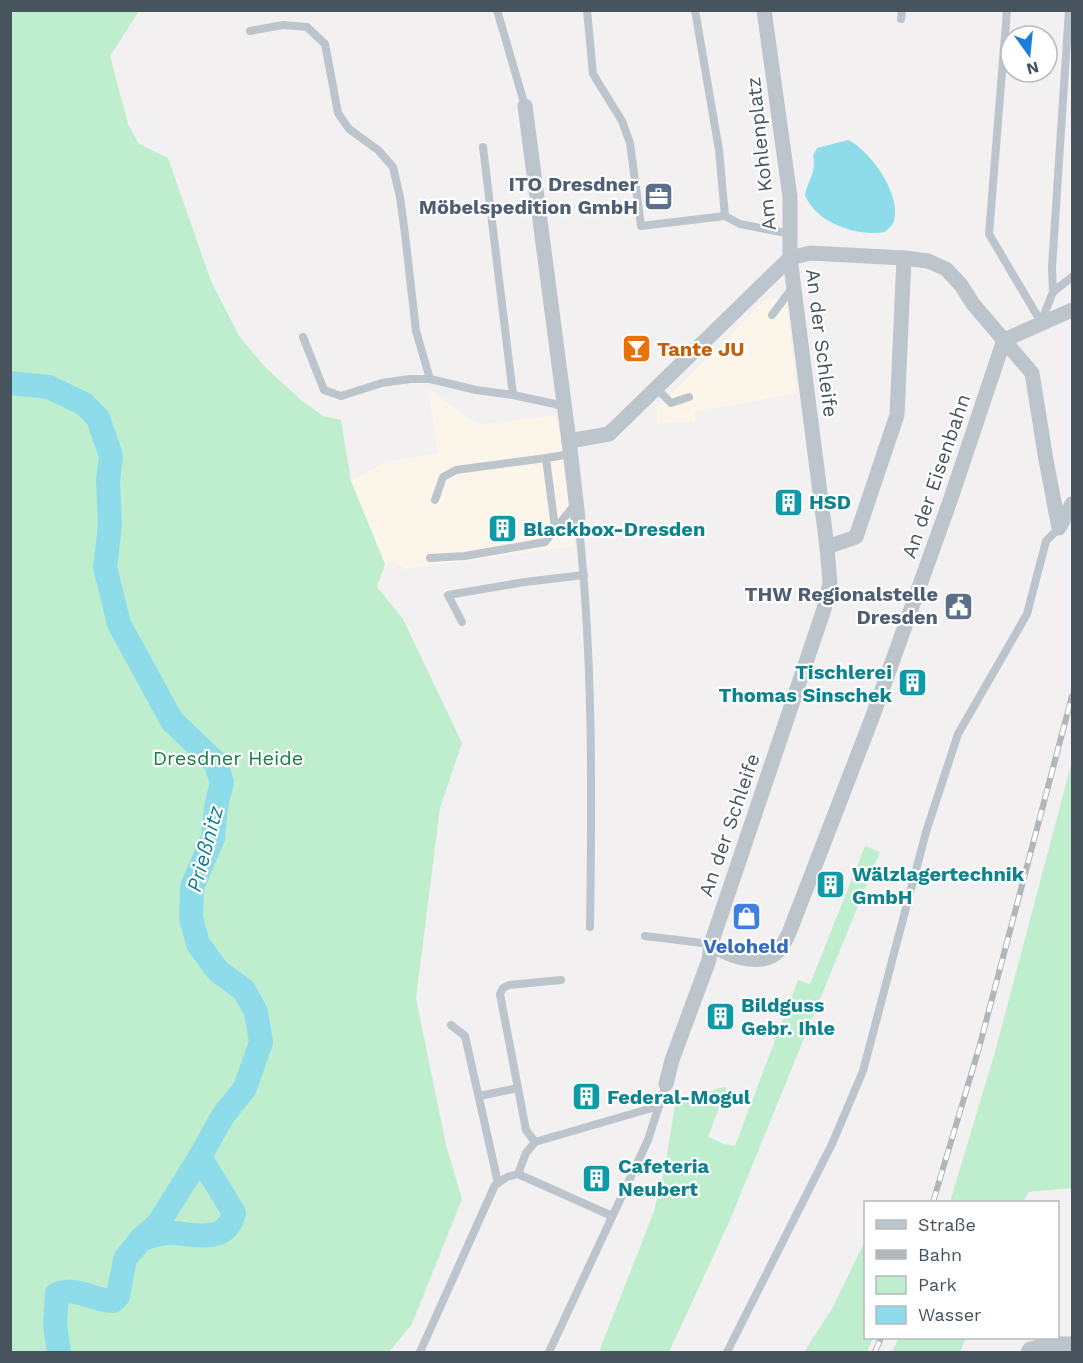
<svg xmlns="http://www.w3.org/2000/svg" width="1083" height="1363" viewBox="0 0 1083 1363" font-family="'Work Sans',sans-serif">
	<rect width="100%" height="100%" fill="#f2f0f0"/>
	<g fill="#fcf6ea">
		<path d="M775,298l12,8 10,87 -102,19v9l-38,3v-16l110,-109z"/>
		<path d="M428,389l50,36 79,-10 17,131 -169,23 -12,-8 -8,3 -34,-83 32,-18 55,-10z"/>
	</g>
	<g fill="#bfeecf">
		<path d="M10,11h129l-29,45 18,68 11,20 29,14 43,123 28,55 25,30 38,35 21,15 18,4 10,61 34,83 -8,23 26,32 59,124 -22,65 -24,190 30,147 16,54 -50,125 -23,28h-378z"/>
		<path d="M1072,761v265l-1,1 1,161 -44,4 -4,10h-74l45,-150z"/>
		<path d="M865,846l15,6 -150,368 -61,132h-70l55,-141 11,-45 10,-60 44,-18 8,-1 -19,50 16,7 11,2 63,-166 12,4z"/>
		<path d="M865,1241l1,97h7l-6,14h-63l29,-45z"/>
		<path d="M899,1338h67l-6,14h-68z"/>
	</g>
	<path fill="#8edcea" d="M848,140c22,10 54,55 46,81 -1,4 -6,8 -9,11 -28,5 -69,-9 -80,-37 3,-16 12,-22 8,-39l4,-8z"/>
	<g fill="none" stroke-linecap="round" stroke-linejoin="round">
		<g stroke="#8edcea" stroke-width="24">
			<path d="M10,383l39,4 35,17 14,14 13,38 -3,25 2,44 -5,42 14,57 53,97 43,41 7,20 -6,25 -3,31 -21,49 -1,31 7,26 20,27 26,19 12,22 5,30 -16,46 -23,29 -22,40 -42,67 -17,15 -16,20 -7,37 -5,5c-23,-1 -35,-15 -56,-7l-2,31 4,27"/>
			<path d="M141,1239c9,-2 19,-6 28,-6 27,0 56,13 65,-20l-34,-56"/>
		</g>
		<g stroke="#bcc5cc" stroke-width="8">
			<path d="M497,10l28,96"/>
			<path d="M587,10l6,64 29,47 8,22 11,83 84,-10 15,8 51,10"/>
			<path d="M695,10l24,140 6,66"/>
			<path d="M1007,10l-18,224 52,88"/>
			<path d="M901,19l1,-9"/>
			<path d="M250,31l33,-6 24,2 18,17 13,69 11,16 29,21 15,17 7,30 5,37 11,97 14,48"/>
			<path d="M483,147l30,248"/>
			<path d="M1053,292l-1,-25 17,-257"/>
			<path d="M772,315l21,-28"/>
			<path d="M1041,322l12,-30 19,-15"/>
			<path d="M303,337l21,53 17,6 41,-13 28,-4h20l46,11 37,5 42,9 10,5"/>
			<path d="M656,388l15,15 18,-6"/>
			<path d="M435,500l8,-23 13,-7 90,-12"/>
			<path d="M578,518c15,135 14,273 12,409"/>
			<path d="M555,528l-9,-70 25,-4"/>
			<path d="M430,558l35,-2 80,-14 31,-39"/>
			<path d="M462,622l-14,-27 77,-13 59,-7"/>
			<path d="M645,936l66,8"/>
			<path d="M451,1025l14,11 33,147"/>
			<path d="M479,1096l39,-8"/>
			<path d="M535,1142l-9,-12 -26,-136 3,-6 6,-3 52,-5"/>
			<path d="M518,1174l8,-21 9,-11 124,-36"/>
			<path d="M420,1352l75,-167 12,-8 11,-3 94,42"/>
			<path d="M549,1352l99,-212 18,-56"/>
			<path d="M727,1352l105,-208 31,-73 63,-239 32,-98 69,-120 19,-73 13,-13"/>
		</g>
		<g stroke="#bcc5cc" stroke-width="15">
			<path d="M525,106l44,335 9,77"/>
			<path d="M790,258l20,-5 94,5 24,3 18,8 15,16 12,19 59,69 14,87 13,68 13,-24"/>
			<path d="M569,441l40,-7 181,-176"/>
			<path d="M827,547l29,-10 41,-122 7,-157"/>
			<path d="M711,944c15,11 43,21 61,12 9,-5 13,-15 17,-23l83,-215 78,-217 54,-161 68,-30"/>
			<path d="M666,1084l6,-24 37,-100 2,-16 113,-335 6,-26 -3,-36 -37,-289v-61l-26,-187"/>
			<path d="M1028,1352l2,-3 22,-5h20"/>
		</g>
		<defs>
			<g id="rail">
				<path d="M933,1202l46,-154 93,-352"/>
				<path d="M875,1352l6,-14"/>
			</g>
		</defs>
		<use href="#rail" stroke="#b2b5ba" stroke-width="6"/>
		<use href="#rail" stroke="#fff" stroke-width="4" stroke-dasharray="11" stroke-linecap="butt"/>
	</g>
	<defs>
		<symbol id="office-square" viewBox="-11 -11 22 22"><rect x="-9" y="-9" width="18" height="18" rx="4" fill="#5c6f8a" stroke="#fff"/><path d="M-6-3h4V-5.5h4V-3h4V5H-6ZM-1-4.5V-3h2v-1.5ZM-6 0V1H6V0Z" fill="#fff"/></symbol>
		<symbol id="bar-square" viewBox="-11 -11 22 22"><rect x="-9" y="-9" width="18" height="18" rx="4" fill="#e8710a" stroke="#fff"/><path d="M-6-5H6L.8 .8V4.5H3.5V6h-7V4.5H-.8V.8Z" fill="#fff"/></symbol>
		<symbol id="building-square" viewBox="-11 -11 22 22"><rect x="-9" y="-9" width="18" height="18" rx="4" fill="#0f9aa8" stroke="#fff"/><path d="M-4-6H4V6H1V3H-1V6H-4ZM-2.5-4.3h1.7v1.8h-1.7ZM.8-4.3h1.7v1.8H.8ZM-2.5-1h1.7V.8h-1.7ZM.8-1h1.7V.8H.8Z" fill="#fff"/></symbol>
		<symbol id="civic-square" viewBox="-11 -11 22 22"><rect x="-9" y="-9" width="18" height="18" rx="4" fill="#5c6f8a" stroke="#fff"/><path d="M-.6-6.5H3V-4.5H.6V-3L4-1V1h2V6H-6V1h2V-1L-.6-3ZM-1.2 2.5V6h2.4V2.5Z" fill="#fff"/></symbol>
		<symbol id="shop-square" viewBox="-11 -11 22 22"><rect x="-9" y="-9" width="18" height="18" rx="4" fill="#3f7fe0" stroke="#fff"/><path d="M-5-2.5h2.3a2.7 3.5 0 0 1 5.4 0H5L5.5 6h-11ZM-1.5-2.5h3a1.5 2.3 0 0 0-3 0Z" fill="#fff"/></symbol>
	</defs>
	<g fill-rule="evenodd">
		<use href="#office-square" x="642" y="180" width="33" height="33"/>
		<use href="#bar-square" x="620" y="332" width="33" height="33"/>
		<use href="#building-square" x="772" y="486" width="33" height="33"/>
		<use href="#building-square" x="486" y="512" width="33" height="33"/>
		<use href="#civic-square" x="942" y="590" width="33" height="33"/>
		<use href="#building-square" x="896" y="666" width="33" height="33"/>
		<use href="#building-square" x="814" y="868" width="33" height="33"/>
		<use href="#shop-square" x="730" y="900" width="33" height="33"/>
		<use href="#building-square" x="704" y="1000" width="33" height="33"/>
		<use href="#building-square" x="570" y="1080" width="33" height="33"/>
		<use href="#building-square" x="580" y="1162" width="33" height="33"/>
	</g>
	<g text-anchor="middle" stroke-width="4.5" stroke-linejoin="round" paint-order="stroke">
		<g font-size="20" fill="#48545d" stroke="#fff">
			<text transform="translate(761 154) rotate(-96)" y="7">Am Kohlenplatz</text>
			<text transform="translate(822 343) rotate(83)" y="7">An der Schleife</text>
			<text transform="translate(936 476) rotate(-71)" y="7">An der Eisenbahn</text>
			<text transform="translate(729 825) rotate(-71)" y="7">An der Schleife</text>
		</g>
		<g font-size="20" font-weight="bold" fill="#4e5e75" stroke="#fff" text-anchor="end">
			<text x="638" y="191">ITO Dresdner<tspan x="638" dy="23">Möbelspedition GmbH</tspan></text>
			<text x="938" y="601">THW Regionalstelle<tspan x="938" dy="23">Dresden</tspan></text>
		</g>
		<g font-size="20" font-weight="bold" fill="#c56008" stroke="#fff" text-anchor="start">
			<text x="657" y="356">Tante JU</text>
		</g>
		<g font-size="20" font-weight="bold" fill="#0d838f" stroke="#fff" text-anchor="start">
			<text x="809" y="509">HSD</text>
			<text x="523" y="536">Blackbox-Dresden</text>
			<text x="892" y="679" text-anchor="end">Tischlerei<tspan x="892" dy="23">Thomas Sinschek</tspan></text>
			<text x="852" y="881">Wälzlagertechnik<tspan x="852" dy="23">GmbH</tspan></text>
			<text x="741" y="1012">Bildguss<tspan x="741" dy="23">Gebr. Ihle</tspan></text>
			<text x="607" y="1104">Federal-Mogul</text>
			<text x="618" y="1173">Cafeteria<tspan x="618" dy="23">Neubert</tspan></text>
		</g>
		<g font-size="20" fill="#197d45" stroke="#fff">
			<text x="228" y="765">Dresdner Heide</text>
		</g>
		<g font-size="20" font-weight="bold" fill="#366cbe" stroke="#fff">
			<text x="746" y="953">Veloheld</text>
		</g>
		<g font-size="21" font-style="italic" fill="#107e91" stroke="#fff">
			<text transform="translate(205 849) rotate(-75)" y="7">Prießnitz</text>
		</g>
	</g>
	<rect width="1083" height="1363" fill="none" stroke="#48545d" stroke-width="24"/>
	<rect x="864" y="1201" width="195" height="138" fill="#ffffff" stroke="#b6bbbe" stroke-width="1.5"/>
	<rect x="876" y="1220" width="30" height="9" fill="#bcc5cc" stroke="#b6bbbe" stroke-width="1.5"/>
	<text x="918" y="1231" font-size="18" fill="#48545d">Straße</text>
	<rect x="876" y="1250" width="30" height="9" fill="#b2b5ba" stroke="#b6bbbe" stroke-width="1.5"/>
	<text x="918" y="1261" font-size="18" fill="#48545d">Bahn</text>
	<rect x="876" y="1276" width="30" height="18" fill="#bfeecf" stroke="#b6bbbe" stroke-width="1.5"/>
	<text x="918" y="1291" font-size="18" fill="#48545d">Park</text>
	<rect x="876" y="1306" width="30" height="18" fill="#8edcea" stroke="#b6bbbe" stroke-width="1.5"/>
	<text x="918" y="1321" font-size="18" fill="#48545d">Wasser</text>
	<g transform="translate(1029 54) rotate(165)"><circle r="28" fill="#ffffff" stroke="#b6bbbe" stroke-width="1.5"/>
	<path d="M0-4.5L10 22L0 15L-10 22Z" fill="#1d7dde"/>
	<text y="-9" font-size="16" font-weight="bold" text-anchor="middle" fill="#48545d">N</text>
	</g>
</svg>
